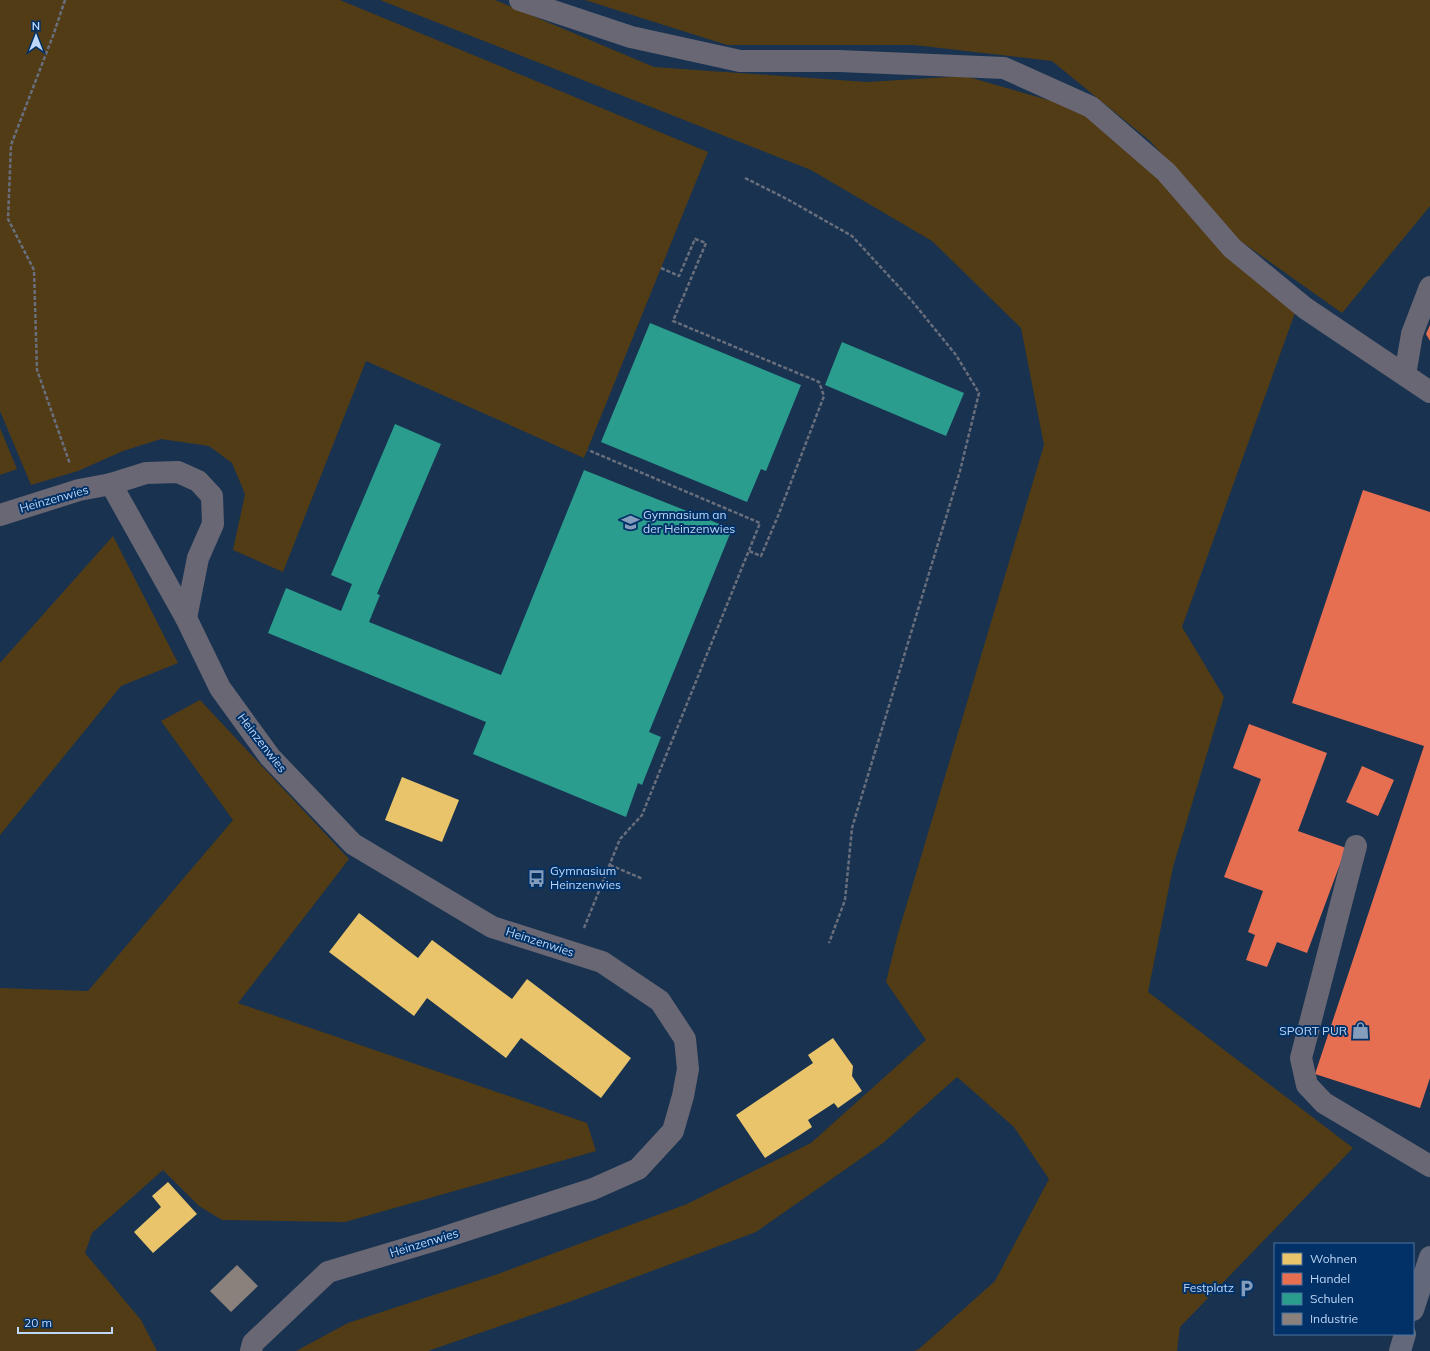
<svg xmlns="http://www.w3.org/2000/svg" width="1430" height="1351" viewBox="0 0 1430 1351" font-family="Mulish,sans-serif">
	<rect width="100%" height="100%" fill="#18324f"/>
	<g fill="#523c16">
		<path d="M0,0h340l368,152 -124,306 -218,-97 -83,211 -50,-22 12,-56 -13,-31 -23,-17 -48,-7 -38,12 -45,20 -47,14 -31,-74z"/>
		<path d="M380,0h115l159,67 213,15 98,-6 115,33 101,90 115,111 -114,317 42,70 -51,170 -25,125 205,156 -173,179 -3,24h-263l5,-2 76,-68 54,-102 -35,-52 -57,-50 -74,66 -127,89 -187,70 -141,49h-132l52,-28 150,-49 189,-70 124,-61 115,-103 -40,-58 11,-45 147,-492 -23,-117 -89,-87 -121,-71z"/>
		<path d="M585,0h845v206l-88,107 -103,-73 -89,-99 -98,-80 -138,-16h-187z"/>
		<path d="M0,428l17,41 -17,6z"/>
		<path d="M113,536l65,127 -57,23 -121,149v-172z"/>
		<path d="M200,700l149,159 -111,144 349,120 9,28 -251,71 -123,-2 -23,-14 -36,-36 -71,63 -7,20 56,67 16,31h-157v-363l88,3 145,-171 -72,-99z"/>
	</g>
	<g fill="#e9c46a">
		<path d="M402,777l57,23 -17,42 -57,-22z"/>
		<path d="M359,913l59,45 14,-18 80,59 15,-20 104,79 -30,40 -80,-60 -15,20 -79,-60 -13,18 -85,-64z"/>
		<path d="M833,1038l20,28 -1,10 10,15 -24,17 -4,-5 -26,17 4,7 -47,31 -29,-43 77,-52 -5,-8z"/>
		<path d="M168,1182l29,32 -44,39 -19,-21 27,-25 -9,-11z"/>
	</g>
	<g fill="#e76f51">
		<path d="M1430,325v16l-4,-7z"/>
		<path d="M1363,490l67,22v566l-10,30 -105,-34 109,-328 -132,-43z"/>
		<path d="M1249,724l78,29 -29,78 48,17 -39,105 -30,-11 -10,25 -21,-7 9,-25 -7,-3 15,-41 -39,-14 37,-98 -28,-11z"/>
		<path d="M1362,766l32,14 -16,36 -32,-14z"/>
	</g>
	<g fill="#2a9d8f">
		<path d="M650,323l151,62 -35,86 -5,-2 -14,33 -146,-60z"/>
		<path d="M842,342l122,51 -18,43 -121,-51z"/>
		<path d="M395,424l46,20 -64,150 3,1 -11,27 132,53 83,-205 148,59 -83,203 12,5 -19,48 -4,-2 -12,34 -153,-63 13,-32 -218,-89 18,-45 55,23 11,-27 -21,-9z"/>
	</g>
	<path fill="#8a817c" d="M237,1265l21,21 -27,26 -21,-21z"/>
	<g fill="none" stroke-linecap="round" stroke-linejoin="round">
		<g stroke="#696e7c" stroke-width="2.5" stroke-dasharray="4 2" stroke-linecap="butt">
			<path d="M65,0l-11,33 -43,112 -3,74 26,51 3,100 33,94"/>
			<path d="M745,178l42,21 65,37 60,65 44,54 23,38 -19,78 -108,357 -7,72 -16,43"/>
			<path d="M661,268l18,8 16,-37 11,4 -33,78 146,61 5,14 -46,120 -17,40 -12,-5"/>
			<path d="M610,865l33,14"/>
			<path d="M584,928l36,-89 22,-24 118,-292 -172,-73"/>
		</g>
		<g stroke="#696774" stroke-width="22">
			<path d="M520,0l111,37 109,24h99l165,7 87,39 75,65 66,76 73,60 125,84"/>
			<path d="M1405,375l7,-41 18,-47"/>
			<path d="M111,484l75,134 34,70 50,69 83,87 139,83 110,35 58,39 25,38 3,30 -5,27 -10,35 -35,38 -45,20 -151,49 -114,34 -75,71 -2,8"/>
			<path d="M0,515l79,-25 32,-6 35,-11 32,-1 20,9 14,15 1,28 -15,34 -12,60"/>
			<path d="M1356,846l-55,212 6,27 17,18 106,63"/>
		</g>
		<g stroke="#63687a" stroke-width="22">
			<path d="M1413,1310l17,-53"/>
			<path d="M1400,1351l5,-17"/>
		</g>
	</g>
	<defs>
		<symbol id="school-bare" viewBox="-9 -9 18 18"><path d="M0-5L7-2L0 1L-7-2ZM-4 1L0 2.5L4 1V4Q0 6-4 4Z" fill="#849dbc" stroke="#013166" stroke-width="2.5" paint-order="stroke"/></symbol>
		<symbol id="bus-bare" viewBox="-9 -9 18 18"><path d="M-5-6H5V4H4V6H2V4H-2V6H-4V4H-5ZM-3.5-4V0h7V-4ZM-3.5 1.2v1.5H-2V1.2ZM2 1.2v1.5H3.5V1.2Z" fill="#849dbc" stroke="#013166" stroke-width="2.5" paint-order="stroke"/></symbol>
		<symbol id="shop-bare" viewBox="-9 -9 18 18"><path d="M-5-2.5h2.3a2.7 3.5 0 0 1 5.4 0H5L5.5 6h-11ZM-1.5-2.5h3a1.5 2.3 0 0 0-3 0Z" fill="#849dbc" stroke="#013166" stroke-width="2.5" paint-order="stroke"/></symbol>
		<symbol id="parking-bare" viewBox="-9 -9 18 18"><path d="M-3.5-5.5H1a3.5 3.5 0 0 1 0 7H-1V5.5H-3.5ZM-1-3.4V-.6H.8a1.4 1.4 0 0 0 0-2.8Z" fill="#849dbc" stroke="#013166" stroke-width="2.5" paint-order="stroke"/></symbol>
	</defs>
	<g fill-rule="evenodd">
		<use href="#school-bare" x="618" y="510" width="25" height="25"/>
		<use href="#bus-bare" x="524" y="866" width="25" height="25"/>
		<use href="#shop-bare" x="1348" y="1018" width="25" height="25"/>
		<use href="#parking-bare" x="1234" y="1276" width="25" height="25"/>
	</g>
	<g text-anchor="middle" stroke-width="4" stroke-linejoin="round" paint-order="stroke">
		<g font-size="12" fill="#bed6f7" stroke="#013166">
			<text transform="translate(54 499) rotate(-16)" y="4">Heinzenwies</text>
			<text transform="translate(262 743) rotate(52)" y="4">Heinzenwies</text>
			<text transform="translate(540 942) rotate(18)" y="4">Heinzenwies</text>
			<text transform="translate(424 1243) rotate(-17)" y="4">Heinzenwies</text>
		</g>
		<g font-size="12" fill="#bed6f7" stroke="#013166" text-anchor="start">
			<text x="643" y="519">Gymnasium an<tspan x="643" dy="14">der Heinzenwies</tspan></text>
			<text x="550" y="875">Gymnasium<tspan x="550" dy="14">Heinzenwies</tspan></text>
			<text x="1347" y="1035" text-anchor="end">SPORT PUR</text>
			<text x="1234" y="1292" text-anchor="end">Festplatz</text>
		</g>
	</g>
	<rect x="1274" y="1243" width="140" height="92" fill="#013166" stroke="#4d73a0"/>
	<rect x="1282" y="1253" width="20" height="12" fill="#e9c46a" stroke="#4d73a0"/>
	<text x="1310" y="1263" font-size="12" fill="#bed6f7">Wohnen</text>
	<rect x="1282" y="1273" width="20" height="12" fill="#e76f51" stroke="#4d73a0"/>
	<text x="1310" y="1283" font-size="12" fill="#bed6f7">Handel</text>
	<rect x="1282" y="1293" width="20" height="12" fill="#2a9d8f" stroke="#4d73a0"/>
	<text x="1310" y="1303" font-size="12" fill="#bed6f7">Schulen</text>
	<rect x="1282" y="1313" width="20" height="12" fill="#8a817c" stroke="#4d73a0"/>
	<text x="1310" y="1323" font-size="12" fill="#bed6f7">Industrie</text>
	<g transform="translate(36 36)" stroke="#013166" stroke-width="3" paint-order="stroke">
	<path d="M0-3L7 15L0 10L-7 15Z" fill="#bed6f7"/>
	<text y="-6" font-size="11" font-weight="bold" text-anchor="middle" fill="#bed6f7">N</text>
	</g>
	<path d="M18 1327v6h94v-6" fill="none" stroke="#bed6f7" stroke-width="2"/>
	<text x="24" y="1327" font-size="12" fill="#bed6f7" stroke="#013166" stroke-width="3" paint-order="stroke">20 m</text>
</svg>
